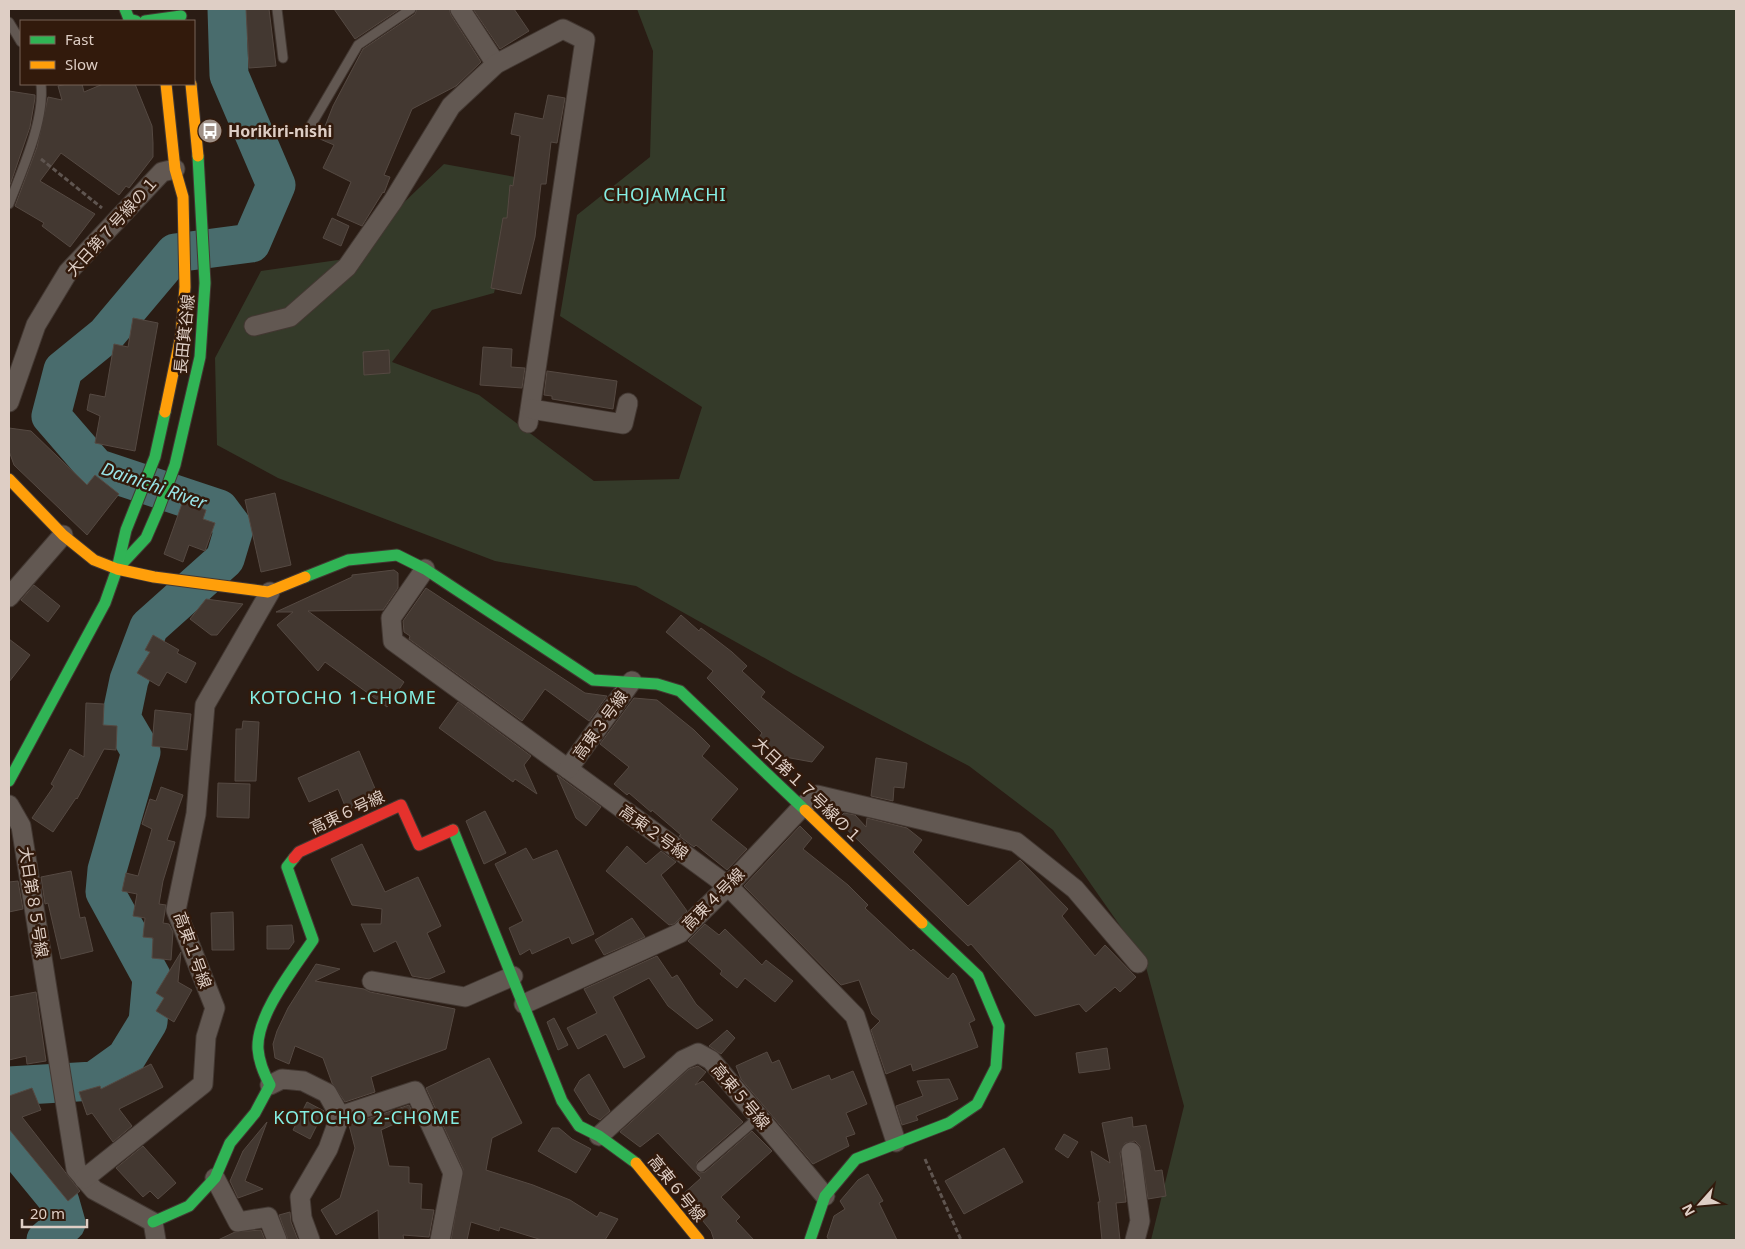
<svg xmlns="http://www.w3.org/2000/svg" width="1745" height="1249" viewBox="0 0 1745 1249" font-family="'Noto Sans','Noto Sans JP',sans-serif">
	<rect width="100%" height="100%" fill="#2a1c14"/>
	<path fill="#343a29" d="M637,9h1099v1231h-585l33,-134 -40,-146 -91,-130 -84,-64 -176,-92 -157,-88 -141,-25 -217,-83 -61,-33 -2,-87 46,-87 84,-12 99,-95 77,14 -27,115 -62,17 -40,52 87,33 115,86 85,-2 23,-72 -142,-91 17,-101 73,-58 3,-106z"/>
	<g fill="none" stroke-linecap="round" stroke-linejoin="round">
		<g stroke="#496c6d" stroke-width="39">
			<path d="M9,1086l85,-5 32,-23 22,-36 4,-44 -47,-86 2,-22 34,-118 -20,-34 8,-38 20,-53 76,-68 9,-30 -15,-20 -123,-41 -45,-52 12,-46 43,-35 69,-82 76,-10 25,-58 -47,-110 -2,-66"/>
			<path d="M9,1140l51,62 6,21 -20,17"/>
		</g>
	</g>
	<g fill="#433831" stroke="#554942">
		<path d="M246,9h23l7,57 -27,2z"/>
		<path d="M334,9h66l-45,30z"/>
		<path d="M417,9h32l2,6 30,47 -25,24 -44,23 -28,66 6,2 -6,16 -1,-1 -21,34 -25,-11 14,-33 -28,-14 11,-23 -14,-6 13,-33 30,-57 52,-35z"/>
		<path d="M473,9h41l15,22 -29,18z"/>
		<path d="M67,84h15l2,8 19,-8h32l17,42 1,17v14l-24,31 -3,-2 -7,9 -58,-42 -21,28 55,33 -25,33 -28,-21 2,-3 -29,-17 22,-59 11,-50 14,3 -4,-14z"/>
		<path d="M9,91l26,4v3l-5,29 -21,61z"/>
		<path d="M548,95l17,3 -8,45 -6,-1 -5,42h-5l-6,53 -14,57 -30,-6 12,-70h4l3,-33 3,1 7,-50 -9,-2 4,-21 28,6z"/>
		<path d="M332,218l17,8 -8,20 -18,-8z"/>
		<path d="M133,318l25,5 -23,128 -40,-8 5,-27 -13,-6 3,-16 15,3 9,-53 14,3z"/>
		<path d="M483,347l29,2 -1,18 14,1 -3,20 -42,-3z"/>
		<path d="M389,350l1,23 -26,2 -1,-23z"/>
		<path d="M547,371l70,10 -4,28 -61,-10v-3l-8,-1z"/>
		<path d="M9,428l22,3 56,54 8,-10 24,19 -32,41 -73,-70 -5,-14z"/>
		<path d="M275,493l16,72 -30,7 -16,-72z"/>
		<path d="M183,501l23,9 -3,9 12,4 -10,28 -16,-6 -6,17 -19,-8z"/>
		<path d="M394,570l4,3v15l-15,22 -75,1 96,71 -17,25 -62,-45 -7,9 -41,-46 16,-13h-17l76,-35v-2z"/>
		<path d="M34,585l26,21 -12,16 -27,-22z"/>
		<path d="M426,588l159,105 22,3 -18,25 -44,-32 -23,32 -113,-82 1,-3 -6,-4 -1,-11z"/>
		<path d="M206,599l37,5 -26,31h-6l-21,-16z"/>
		<path d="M681,615l18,16 2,-3 31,24 15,14 -5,5 23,21 -4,5 63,50 -12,15 -38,-7 -17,-15 5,-7 -55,-55 6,-7 -47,-39z"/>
		<path d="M153,635l26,15 -2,3 19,10 -10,20 -19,-11 -8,14 -22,-13 13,-21 -5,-2z"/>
		<path d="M9,639l21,16 -21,27z"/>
		<path d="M634,698l23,2 37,30 16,16 -8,10 36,33 -27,31 36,29 -20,21 -31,-25 -2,2 -15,-11 2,-1 -29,-25 -1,2 -22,-19 -2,2 -13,-11 15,-17 -29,-23z"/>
		<path d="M458,702l73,54 -7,9 13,29 -22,-15 -2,3 -74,-54z"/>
		<path d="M86,703l18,1 -1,21 14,1 -1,24 -12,-1 -27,50 -1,-1 -23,34 -21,-14 22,-32 -3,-2 19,-35 14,8z"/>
		<path d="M155,710l36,4 -4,36 -35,-4z"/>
		<path d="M243,721l16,1 -3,59h-21l1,-52h6z"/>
		<path d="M359,751l20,47 -31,15 -10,-24 -29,13 -11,-24z"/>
		<path d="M876,758l31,5 -3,25 -10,-1 -1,14 -22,-5z"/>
		<path d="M557,775l44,32 -15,19 -10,-8z"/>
		<path d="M218,783l32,1 -1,34 -32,-1z"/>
		<path d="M161,787l22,8 -16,45 8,2 -12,39 -4,23 7,1 -3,18 6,1 4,8 -2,28 -19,-2 1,-20 -10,-1 2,-19 -12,-2 4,-22 -15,-3 4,-18 12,3 14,-47 -10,-5 8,-25 6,2z"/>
		<path d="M485,811l21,42 -22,11 -18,-43z"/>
		<path d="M844,813l11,2 11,12 1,-9 40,10 15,12 -9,12 55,54 52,-46 48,49 -6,7 33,40 10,-11 31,32 -16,15 -5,-5 -29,25 -7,-8 -44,12 -64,-72 -3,2 -131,-126z"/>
		<path d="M800,826l12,12 -9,11 45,36 20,20 -3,3 46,43 2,-2 35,30 5,-6 3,3 19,44 -6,3 9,24 -65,24 -2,-7 -25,10 -15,-44 9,-9 -8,-7 -13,-34 -18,5 -97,-99z"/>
		<path d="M362,844l23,48 33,-15 23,49 -14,7 18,39 -16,7 -17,-3 -16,-35 -22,11 -13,-28h20l1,-15 -30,-4 -21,-46z"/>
		<path d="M627,846l19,18 15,-13 15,11 -15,13 26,36 -13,13 -5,1 -63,-54z"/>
		<path d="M526,848l7,12 24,-10 37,84 -22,10 -3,-7 -37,17 -2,-5 -10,6 -11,-27 14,-7 -28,-57z"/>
		<path d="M71,871l9,47 5,-1 8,34 -32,8 -13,-56 -3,1 -4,-27z"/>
		<path d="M18,881l5,28 -14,3v-30z"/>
		<path d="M233,912l1,38h-22l-1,-37z"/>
		<path d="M632,918l13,19 -41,18 -9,-15z"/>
		<path d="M705,924l14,11 6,-6 37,36 4,-5 27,21 -18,21 -30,-24 -8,10 -17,-14 2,-3 -34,-30z"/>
		<path d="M292,925l2,17 -5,7h-22v-23z"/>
		<path d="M181,952l-3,30 14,8 -18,32 -18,-11 8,-13 -8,-5z"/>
		<path d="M657,956l15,22 5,-3 19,29 17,16 -16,9 -29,-23 -19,-28 -36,19 32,60 -21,11 -18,-34 -28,15 -11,-21 30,-15 -13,-24z"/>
		<path d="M316,964l24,5 -25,12 49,8 6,3 85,17 -9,40 -75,28 4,15 -30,10 -13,-19 -9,-25 -28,-12 -6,18 -14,-6 -2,-14 4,-13 11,-23z"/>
		<path d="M36,992l10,69 -19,3 -1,-8 -17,4v-63z"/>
		<path d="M554,1018l14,27 -10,5 -11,-28z"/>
		<path d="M727,1030l8,8 -14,16 -12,-8z"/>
		<path d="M1107,1048l3,21 -31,4 -3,-20z"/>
		<path d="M767,1052l5,11 7,-3 13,30 37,-15 2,5 22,-9 14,33 -21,9 9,21 -9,3 3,9 -36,18 -72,-85 -5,-13z"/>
		<path d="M489,1058l33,65 -30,15 -6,32 47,15 37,15 27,17 3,-5 18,7 -13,21h-63l-42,-13 -1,4 -28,-9 -4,18h-16l12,-71 -37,-81z"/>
		<path d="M151,1064l12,23 -44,22 13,17 -19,16 -21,-29 -5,2 -8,-23 21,-6 1,3z"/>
		<path d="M698,1066l8,6 -11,13 8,-4 40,41 -46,40 -1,9 3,2 6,-1 47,-41 20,20 -51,46 19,20 -4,4 18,19h-40l-3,-9 -29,-36 19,-17 -43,-45 -18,14 -20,-15 69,-63z"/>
		<path d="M589,1074l21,37 -10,9 -11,-6 -15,-24 6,-10z"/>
		<path d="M949,1079l9,20 -42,17 2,4 -16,5 -6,-19 27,-10 -6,-15z"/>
		<path d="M32,1088l9,22 -19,7 58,74 -12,10 -59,-72v-33z"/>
		<path d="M307,1102l17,9 -14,28 -17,-9z"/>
		<path d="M409,1105l5,10 -33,15 8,36 20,1v16l13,1 -1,25 13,1 -5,27 -26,-2 1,5h-25l-1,-30 -42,25 -15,-25 19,-12 15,-50 -6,-23z"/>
		<path d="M1132,1117l1,10 13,-2 9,46 7,-1 4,26 -18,3 -8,-53 -5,-5 -10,2 -5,10 6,49 -10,1 4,37h-18l-4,-38h2l-9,-51 19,12 -8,-40z"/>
		<path d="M267,1122l-22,59 18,8 -25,9 -8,-17 13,-30z"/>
		<path d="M552,1128h7l13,11 19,10 -15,24 -38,-22z"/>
		<path d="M1064,1134l14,8 -10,16 -13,-9z"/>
		<path d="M143,1146l33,37 -18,16 -8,-8 -7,6 -27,-29z"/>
		<path d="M1004,1148l19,34 -59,32 -19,-33z"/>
		<path d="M868,1174l15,27 -4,2 18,37h-68l-2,-3 7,-21 11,-7 -5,-8 18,-21z"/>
		<path d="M290,1212l1,10 7,18h-10l-9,-25z"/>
		<path d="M261,1230l4,10h-47l17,-8z"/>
	</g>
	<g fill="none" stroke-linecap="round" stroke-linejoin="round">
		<defs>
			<g id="lane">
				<path d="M277,9l6,49"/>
				<path d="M9,22l12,20"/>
				<path d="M307,132l51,-87 53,-36"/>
				<path d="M9,204c13,-34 36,-84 32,-120"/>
				<path d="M701,1167l58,-50"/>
			</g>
			<g id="street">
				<path d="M460,9l36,55"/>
				<path d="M254,326l36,-9 57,-50 46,-66 58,-95 45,-42 67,-35 22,11 -57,383"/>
				<path d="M9,402l27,-77 32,-53 94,-100 13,-3"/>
				<path d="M531,409l92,15 5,-21"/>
				<path d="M425,569l-34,49 2,23 335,245 127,130 41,126"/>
				<path d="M9,597l54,-62"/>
				<path d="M568,769l64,-88"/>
				<path d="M9,805l12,21 55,343 18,21 59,32 3,18"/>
				<path d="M372,981l93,16 48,-21"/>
				<path d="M524,1004l156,-71 48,-47 75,-80 14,-11 199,47 59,47 63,74"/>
				<path d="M270,1085l12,-6 21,2 24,12 13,23 -12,33 -28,48 2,21 8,22"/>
				<path d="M340,1116l75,-25 38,82 -13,67"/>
				<path d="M599,1136l84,-76 15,-7 13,7 114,136"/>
				<path d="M1131,1152l9,69 -5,19"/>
				<path d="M215,1178l23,44 30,-5 9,23"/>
				<path d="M84,1179l119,-95 3,-47 9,-29 -39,-98 20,-96 9,-109 65,-113"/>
			</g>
			<g id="fast">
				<path d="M125,9l4,10 7,2"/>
				<path d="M145,21l36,-5"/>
				<path d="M118,568l28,-30 13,-30 16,-43 25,-108 5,-74 -7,-127"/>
				<path d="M305,577l43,-17 49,-5 28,14 168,111 64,4 23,7 125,119"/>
				<path d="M9,781l96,-178 12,-34 9,-39 29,-73 10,-45"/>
				<path d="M453,830l109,271 17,25 20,10 37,27"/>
				<path d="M153,1222l36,-16 26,-28 15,-35 25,-30 15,-28c-6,-11 -11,-23 -12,-36 -2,-34 37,-82 55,-109l-26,-73 7,-9"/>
				<path d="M810,1240l15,-44 31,-37 93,-36 28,-19 19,-37 3,-41 -21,-50 -56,-53"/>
			</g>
			<g id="slow">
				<path d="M191,84l7,72"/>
				<path d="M165,412l16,-77 4,-48 -2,-90 -8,-28 -9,-85"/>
				<path d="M9,479l54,56 31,25 23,9 37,8 114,15 37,-15"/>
				<path d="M805,810l117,113"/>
				<path d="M636,1163l63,77"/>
			</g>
			<path id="jam" d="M294,858l5,-6 102,-47 18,40 34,-15"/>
		</defs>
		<use href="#lane" stroke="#433832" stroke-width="11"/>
		<use href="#street" stroke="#433832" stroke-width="21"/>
		<use href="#fast" stroke="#433832" stroke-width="13"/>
		<use href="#slow" stroke="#433832" stroke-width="13"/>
		<use href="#jam" stroke="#433832" stroke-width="13"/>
		<g stroke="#5f5550" stroke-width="3" stroke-dasharray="5 2.5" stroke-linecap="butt">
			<path d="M41,159l61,49"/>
			<path d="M925,1159l36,81"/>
		</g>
		<use href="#lane" stroke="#625852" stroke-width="9"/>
		<use href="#street" stroke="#625852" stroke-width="19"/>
		<use href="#fast" stroke="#30b455" stroke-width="11"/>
		<use href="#slow" stroke="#ff9f0a" stroke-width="11"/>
		<use href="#jam" stroke="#e5322d" stroke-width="11"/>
	</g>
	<defs>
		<symbol id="bus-disc" viewBox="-11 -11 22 22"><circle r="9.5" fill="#9f9087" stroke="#321a0c"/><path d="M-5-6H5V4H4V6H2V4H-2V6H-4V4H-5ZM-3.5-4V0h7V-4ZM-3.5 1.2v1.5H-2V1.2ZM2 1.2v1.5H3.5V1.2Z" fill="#fff"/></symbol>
	</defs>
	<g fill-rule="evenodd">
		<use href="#bus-disc" x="196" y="117" width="28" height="28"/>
	</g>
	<g text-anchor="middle" stroke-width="5" stroke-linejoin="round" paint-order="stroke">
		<g font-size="16" font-weight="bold" fill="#decec5" stroke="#321a0c" text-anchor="start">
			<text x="228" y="137">Horikiri-nishi</text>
		</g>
		<g font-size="16" fill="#decec5" stroke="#321a0c">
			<text transform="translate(112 226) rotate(-48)" y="6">大日第７号線の１</text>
			<text transform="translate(184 334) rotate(-84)" y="6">長田箕谷線</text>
			<text transform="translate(600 725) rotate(-54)" y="6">高東３号線</text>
			<text transform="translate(808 790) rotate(44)" y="6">大日第１７号線の１</text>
			<text transform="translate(347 812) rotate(-25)" y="6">高東６号線</text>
			<text transform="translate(654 832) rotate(36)" y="6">高東２号線</text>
			<text transform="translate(713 899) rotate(-45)" y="6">高東４号線</text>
			<text transform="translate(34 902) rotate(81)" y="6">大日第８５号線</text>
			<text transform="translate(193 950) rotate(70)" y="6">高東１号線</text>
			<text transform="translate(741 1096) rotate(50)" y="6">高東５号線</text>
			<text transform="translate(677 1188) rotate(51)" y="6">高東６号線</text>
		</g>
		<g font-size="18" letter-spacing="1" fill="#84eee3" stroke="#321a0c">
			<text x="665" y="201">CHOJAMACHI</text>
			<text x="343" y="704">KOTOCHO 1-CHOME</text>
			<text x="367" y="1124">KOTOCHO 2-CHOME</text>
		</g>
		<g font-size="18" font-style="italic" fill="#99e4e8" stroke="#321a0c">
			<text transform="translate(154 486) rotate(19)" y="6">Dainichi River</text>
		</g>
	</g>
	<rect width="1745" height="1249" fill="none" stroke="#decec5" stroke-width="20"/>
	<rect x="20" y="20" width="175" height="65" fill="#321a0c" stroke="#776256"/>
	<rect x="30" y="36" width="25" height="8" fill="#30b455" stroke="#776256"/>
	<text x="65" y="45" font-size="15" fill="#decec5">Fast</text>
	<rect x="30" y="61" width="25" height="8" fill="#ff9f0a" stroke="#776256"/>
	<text x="65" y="70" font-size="15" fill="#decec5">Slow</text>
	<g transform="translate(1700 1204) rotate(243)" stroke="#321a0c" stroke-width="4" paint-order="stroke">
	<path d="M0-4L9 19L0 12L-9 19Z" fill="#decec5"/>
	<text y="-8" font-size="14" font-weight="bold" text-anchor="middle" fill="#decec5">N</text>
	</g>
	<path d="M22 1219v8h65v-8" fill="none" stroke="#decec5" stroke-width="2.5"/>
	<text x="30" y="1219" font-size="15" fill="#decec5" stroke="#321a0c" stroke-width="4" paint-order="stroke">20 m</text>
</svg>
